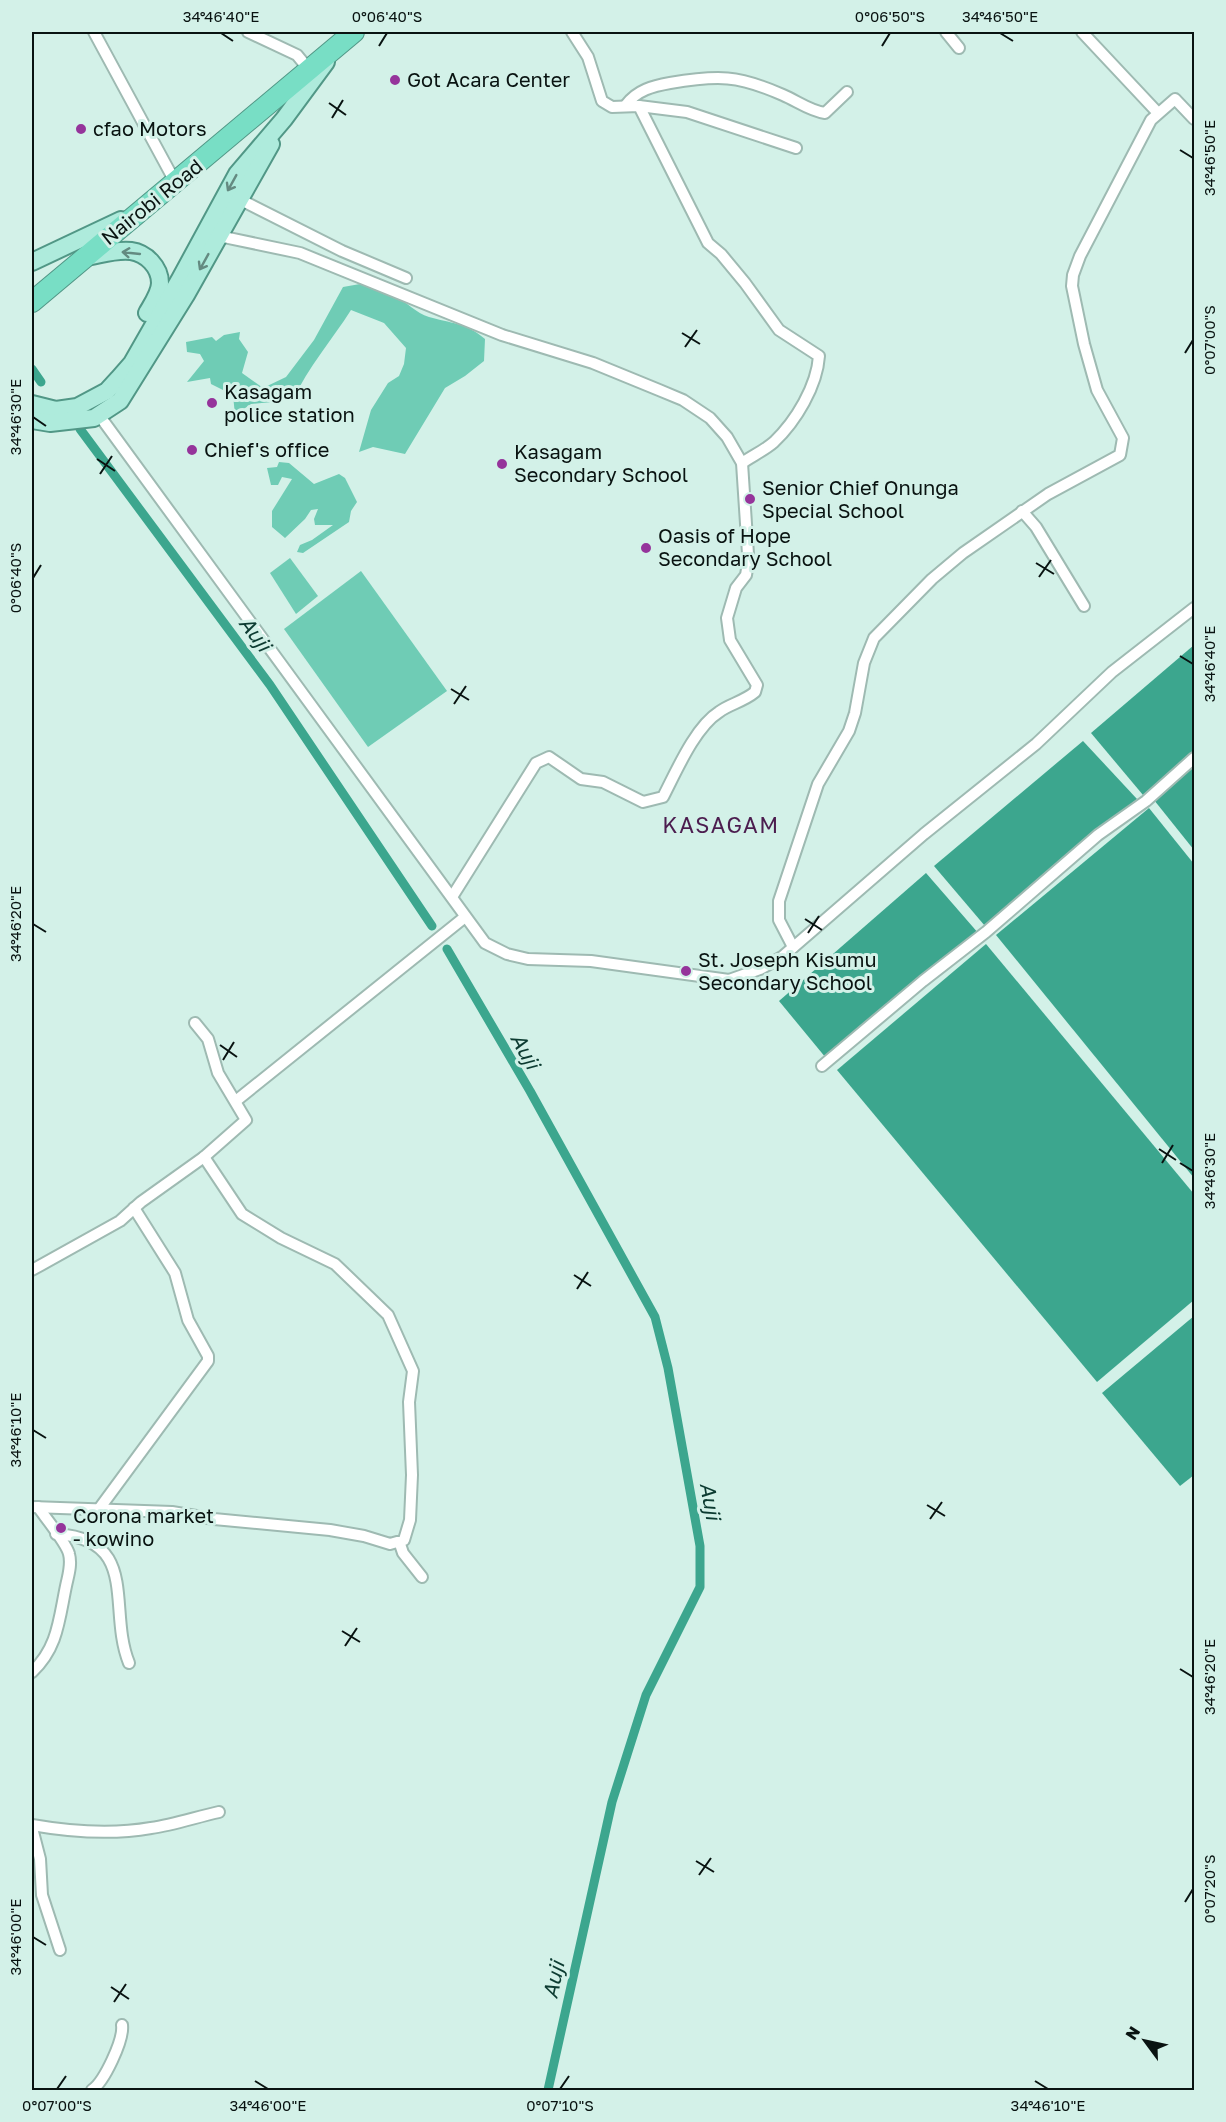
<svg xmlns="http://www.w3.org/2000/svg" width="1226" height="2122" viewBox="0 0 1226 2122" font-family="'Golos Text',sans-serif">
	<rect width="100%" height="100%" fill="#d3f1e8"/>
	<g fill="#6fccb5">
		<path d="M360,284c12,6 24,8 36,13 11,5 20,16 33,20 21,6 38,6 56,22l-1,22 -19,15 -20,12 -40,66 -32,-7 -14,5 12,-42 17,-27 11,-7 5,-12 2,-16 -22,-25 -33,-13c-19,30 -43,57 -58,90l-42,4 -16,11 -2,-20 -22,-11 -1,-6 -23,4 17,-21 -4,-7 -13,-2 -1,-10 26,-5 4,4 8,-6 16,-3 -1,7 9,13 -6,21 21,15 23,-11 28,-37 29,-53z"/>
		<path d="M279,462l10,1 25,21 25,-10 6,4 12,24 -6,9 -2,11 -46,31 -6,-1 3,-7 12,-5 21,-15h-18l-1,-6 4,-10 -7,1 -6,9 -20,19 -13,-11v-16l20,-32 -10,-2 -4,8h-7l-4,-17 10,-1z"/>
		<path d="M290,558l28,38 -22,18 -26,-41z"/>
		<path d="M361,571l86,120 -79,56 -84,-118z"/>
	</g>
	<g fill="#3ca68e">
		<path d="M1194,645v106l-51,44 -52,-62z"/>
		<path d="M1083,741l54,58 -152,127 -51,-60z"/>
		<path d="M1194,767v83l-40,-50z"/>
		<path d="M1149,808l45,56v314l-198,-243z"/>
		<path d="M926,873l53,61 -153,124 -47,-57z"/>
		<path d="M986,944l208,250v106l-97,82 -260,-312z"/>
		<path d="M1194,1316v159l-14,11 -78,-93z"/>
	</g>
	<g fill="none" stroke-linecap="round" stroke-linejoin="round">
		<g stroke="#3ca68e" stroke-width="9">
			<path d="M32,369l9,13"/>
			<path d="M80,429l190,256 162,241"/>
			<path d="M447,949l83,142 125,226 13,51 32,178v41l-54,108 -34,107 -64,288"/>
		</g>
		<defs>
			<g id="street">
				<path d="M94,32l79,146"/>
				<path d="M248,32l49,23 9,11"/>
				<path d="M572,32l16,25 14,44 10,6 27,-1 69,137 13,11 24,29 34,47 40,26c-2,30 -23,65 -45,86 -9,8 -22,14 -32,21"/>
				<path d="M946,32l13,16"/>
				<path d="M1082,32l76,81"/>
				<path d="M626,105c11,-15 27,-19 44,-22 48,-8 68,-8 113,12 14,6 27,16 42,18l22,-21"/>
				<path d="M639,106l48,6 109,36"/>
				<path d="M241,200l101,51 64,27"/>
				<path d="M219,236l81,17 202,82 91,28 66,27 24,10 27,18 17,19 15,26 6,91 -1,15 -1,6 -10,13 -9,30 3,22 27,45 -2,7c-12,10 -26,12 -36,20 -24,15 -43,60 -56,85l-20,5 -40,-20 -22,-3 -32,-22 -13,6 -84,134"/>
				<path d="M99,415l386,528 22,11 21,5 63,2 138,19 31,-11 22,-12 142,-123 112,-90 76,-72 82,-64"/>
				<path d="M1022,511l14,16 48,79"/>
				<path d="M793,947l-14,-27v-19l39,-117 31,-53 6,-18 9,-50 10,-25 58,-59 31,-26 85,-59 72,-39 3,-17 -26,-48 -13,-46 -12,-58 1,-11 7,-19 71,-136 24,-21 19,20"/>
				<path d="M822,1066l101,-85 63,-49 112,-97 48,-34 48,-43"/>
				<path d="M237,1100l228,-183"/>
				<path d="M32,1270l88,-49 21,-19 63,-45 42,-37 -28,-47 -10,-34 -13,-16"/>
				<path d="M32,1507l140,5 42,7 116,11 34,6 26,8 14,-4 6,-20 2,-45 -3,-73 4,-31 -25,-56 -53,-51 -54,-26 -39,-24 -38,-57"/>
				<path d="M99,1509l109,-148v-5l-20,-36 -13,-47 -41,-65"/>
				<path d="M56,1534c85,5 51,75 73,129"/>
				<path d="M400,1544l3,9 19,24"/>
				<path d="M32,1672c26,-24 27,-53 34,-86 2,-10 6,-21 3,-32 -2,-10 -24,-37 -31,-47"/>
				<path d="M32,1825c40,7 79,10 119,3 23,-3 45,-11 68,-16"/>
				<path d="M32,1828l8,31 2,36 18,55"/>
				<path d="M92,2090c12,-8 32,-50 30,-65"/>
			</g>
			<g id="primary">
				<path d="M85,257c14,-2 31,-8 46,-6 15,2 29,16 29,32 0,10 -8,21 -13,30"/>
				<path d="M32,262l89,-42"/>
				<path d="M32,404l24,6 21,-3 30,-16 11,-12 14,-16 48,-84 57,-105 47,-55 42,-57"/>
				<path d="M32,420l18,3 44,-5 26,-17 66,-106 85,-151"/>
			</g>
			<path id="highway" d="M32,302l322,-270"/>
		</defs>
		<use href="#street" stroke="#9ebab2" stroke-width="14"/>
		<use href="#primary" stroke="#519786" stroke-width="20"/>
		<use href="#highway" stroke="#519786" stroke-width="22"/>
		<use href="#street" stroke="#fff" stroke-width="10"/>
		<use href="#primary" stroke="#aeebdc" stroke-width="16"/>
		<use href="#highway" stroke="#78dec5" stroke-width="20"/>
	</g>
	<defs><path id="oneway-shaft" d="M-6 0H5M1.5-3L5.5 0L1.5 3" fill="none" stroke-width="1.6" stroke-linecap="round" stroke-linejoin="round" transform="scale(1.5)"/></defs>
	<g stroke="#648a81">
		<use href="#oneway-shaft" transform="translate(232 183) rotate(119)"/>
		<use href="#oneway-shaft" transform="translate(131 253) rotate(-174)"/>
		<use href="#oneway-shaft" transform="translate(204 262) rotate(119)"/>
	</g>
	<path fill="none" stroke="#091311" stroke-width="2" d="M221,33l12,8M1000,33l13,8M379,46l8,-13M882,46l8,-13M329,103l17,12M332,118l11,-18M1180,150l13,8M682,333l18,11M685,347l12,-17M1185,353l8,-13M33,417l13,9M97,459l18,12M100,474l12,-18M1036,563l18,11M1039,577l12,-17M33,578l8,-13M1180,656l13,8M451,689l18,11M454,704l12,-18M805,919l17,11M33,924l13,8M808,933l11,-17M220,1045l17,12M223,1060l11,-18M1159,1149l17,11M1162,1163l11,-18M1180,1163l13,8M574,1275l17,11M577,1289l11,-17M33,1430l13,8M927,1505l18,11M930,1519l12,-17M342,1631l18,11M345,1646l12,-18M1180,1669l13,8M696,1861l18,11M699,1875l12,-17M1185,1902l8,-13M33,1937l13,8M111,1987l18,12M114,2002l12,-18M255,2081l13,8M1035,2081l13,8M57,2089l9,-13M560,2089l9,-13"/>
	<g fill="#95349b" stroke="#d3f1e8" stroke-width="2">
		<circle cx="395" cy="80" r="6"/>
		<circle cx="81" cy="129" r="6"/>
		<circle cx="212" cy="403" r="6"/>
		<circle cx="192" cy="450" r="6"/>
		<circle cx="502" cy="464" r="6"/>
		<circle cx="750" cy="499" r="6"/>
		<circle cx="646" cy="548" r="6"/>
		<circle cx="686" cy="971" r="6"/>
		<circle cx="61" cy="1528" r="6"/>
	</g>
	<g text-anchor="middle" stroke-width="6" stroke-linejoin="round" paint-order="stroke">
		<g font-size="20" fill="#091311" stroke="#d3f1e8" text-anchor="start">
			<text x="407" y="87">Got Acara Center</text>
			<text x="93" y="136">cfao Motors</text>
			<text x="224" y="399">Kasagam<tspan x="224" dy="23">police station</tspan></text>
			<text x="204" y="457">Chief's office</text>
			<text x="514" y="459">Kasagam<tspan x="514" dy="23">Secondary School</tspan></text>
			<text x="762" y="495">Senior Chief Onunga<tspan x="762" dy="23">Special School</tspan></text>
			<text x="658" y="543">Oasis of Hope<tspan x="658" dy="23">Secondary School</tspan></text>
			<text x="698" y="967">St. Joseph Kisumu<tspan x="698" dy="23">Secondary School</tspan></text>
			<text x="73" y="1523">Corona market<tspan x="73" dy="23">- kowino</tspan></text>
		</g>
		<g font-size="20" fill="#091311" stroke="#d3f1e8">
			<text transform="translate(152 202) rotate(-39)" y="7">Nairobi Road</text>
		</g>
		<g font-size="21" font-style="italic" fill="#0c3b31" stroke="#d3f1e8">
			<text transform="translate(255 634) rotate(53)" y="7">Auji</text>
			<text transform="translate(525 1051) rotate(61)" y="7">Auji</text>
			<text transform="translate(710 1501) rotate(80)" y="7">Auji</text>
			<text transform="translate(554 1980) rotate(-78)" y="7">Auji</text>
		</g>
		<g font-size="22" letter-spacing="1.5" fill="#4c1d4f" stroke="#d3f1e8">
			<text x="721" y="833">KASAGAM</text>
		</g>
	</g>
	<rect width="1226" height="2122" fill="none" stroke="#d3f1e8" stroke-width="66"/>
	<g transform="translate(1145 2041) rotate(303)" stroke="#d3f1e8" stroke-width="4.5" paint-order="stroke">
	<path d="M0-4.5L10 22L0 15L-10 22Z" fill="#091311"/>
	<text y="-9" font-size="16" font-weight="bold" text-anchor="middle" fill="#091311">N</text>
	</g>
	<rect x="33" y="33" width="1160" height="2056" fill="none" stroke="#091311" stroke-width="2"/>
	<g font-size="15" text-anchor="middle" fill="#091311">
		<text x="221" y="22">34°46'40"E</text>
		<text x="387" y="22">0°06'40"S</text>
		<text x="890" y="22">0°06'50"S</text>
		<text x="1000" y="22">34°46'50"E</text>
		<text transform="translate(1210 158) rotate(-90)" y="5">34°46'50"E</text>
		<text transform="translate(1210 340) rotate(-90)" y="5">0°07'00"S</text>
		<text transform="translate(16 417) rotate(-90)" y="5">34°46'30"E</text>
		<text transform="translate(16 578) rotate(-90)" y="5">0°06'40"S</text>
		<text transform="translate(1210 664) rotate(-90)" y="5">34°46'40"E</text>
		<text transform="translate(16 924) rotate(-90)" y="5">34°46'20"E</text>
		<text transform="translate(1210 1171) rotate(-90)" y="5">34°46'30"E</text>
		<text transform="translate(16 1430) rotate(-90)" y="5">34°46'10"E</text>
		<text transform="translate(1210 1677) rotate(-90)" y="5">34°46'20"E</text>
		<text transform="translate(1210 1889) rotate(-90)" y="5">0°07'20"S</text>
		<text transform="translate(16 1937) rotate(-90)" y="5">34°46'00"E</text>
		<text x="57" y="2111">0°07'00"S</text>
		<text x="268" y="2111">34°46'00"E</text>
		<text x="560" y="2111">0°07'10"S</text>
		<text x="1048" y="2111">34°46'10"E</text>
	</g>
</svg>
